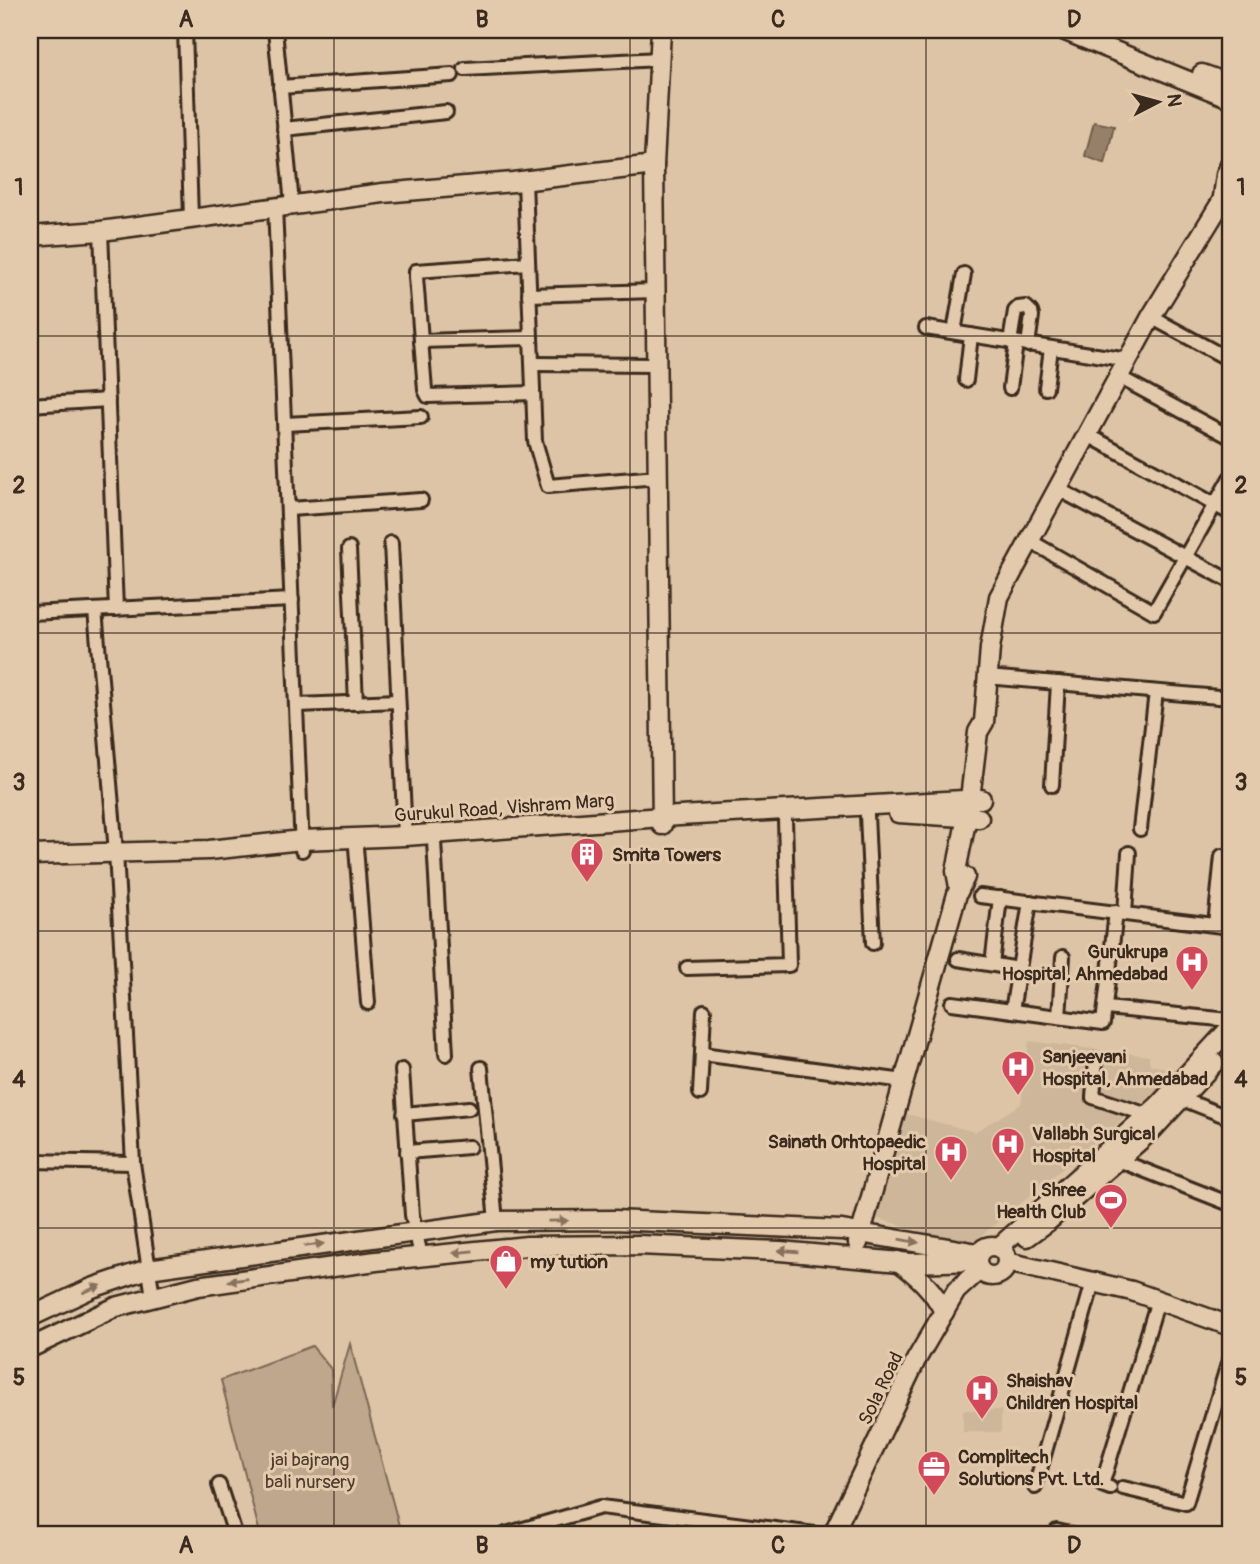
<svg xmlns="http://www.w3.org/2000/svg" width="1260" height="1564" viewBox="0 0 1260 1564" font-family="Pangolin,sans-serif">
	<rect width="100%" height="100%" fill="#ddc4a6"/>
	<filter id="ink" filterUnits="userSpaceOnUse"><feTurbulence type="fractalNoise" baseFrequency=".0143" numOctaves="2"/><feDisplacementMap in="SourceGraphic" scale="14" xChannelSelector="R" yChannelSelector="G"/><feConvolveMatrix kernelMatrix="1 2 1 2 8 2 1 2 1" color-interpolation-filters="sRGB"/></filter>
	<g filter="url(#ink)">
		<g fill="#ceb69a">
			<path d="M1029,1041l120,15 1,9 31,6 -211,174 -101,-29 30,-104 76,20 46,-28z"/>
			<rect x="963" y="1410" width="38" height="22"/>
		</g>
		<path fill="#bfa78d" stroke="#7d6856" stroke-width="2" d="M350,1344l51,189 -141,1 -39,-154 91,-34 19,23 1,37z"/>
		<path fill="#96806a" stroke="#725e4c" stroke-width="2" d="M1094,122l20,4 -9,38 -20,-8z"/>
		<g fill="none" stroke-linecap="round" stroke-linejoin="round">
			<defs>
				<g id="street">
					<path d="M185,30l6,188"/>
					<path d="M275,30l17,174"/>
					<path d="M1101,33l2,-3"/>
					<path d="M465,69l195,-10"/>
					<path d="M280,87l172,-12"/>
					<path d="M284,129l162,-17"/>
					<path d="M525,181l10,260 13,45 110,-9"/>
					<path d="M275,206l27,644"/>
					<path d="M101,231l15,378"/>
					<path d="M528,263l-112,8v6l9,113 3,6 105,-3"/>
					<path d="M529,295l126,-4"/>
					<path d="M1151,317l79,43"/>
					<path d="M926,328l202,32"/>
					<path d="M954,332l10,-58"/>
					<path d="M421,341l110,-3"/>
					<path d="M1010,342l5,-31 3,-3 8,-1 5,5 1,4 -4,29"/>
					<path d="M533,364l123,1"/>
					<path d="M1119,377l111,60"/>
					<path d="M966,380l5,-45"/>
					<path d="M1010,388l6,-45"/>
					<path d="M1046,388l5,-40"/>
					<path d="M30,405l78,-5"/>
					<path d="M285,424l136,-7"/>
					<path d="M1088,435l142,78"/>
					<path d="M1058,489l172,92"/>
					<path d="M289,509l132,-9"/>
					<path d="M1030,541l124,71 76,-134"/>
					<path d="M391,543l14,293"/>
					<path d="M349,549l7,154"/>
					<path d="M95,610l21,242 17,311 20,134"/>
					<path d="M30,613l262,-13"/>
					<path d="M987,677l243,21"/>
					<path d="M298,705l100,-4"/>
					<path d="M1052,785l6,-102"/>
					<path d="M867,815l6,128"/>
					<path d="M1140,829l16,-137"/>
					<path d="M434,841l12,213"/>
					<path d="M356,847l12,156"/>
					<path d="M980,896l250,31"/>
					<path d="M1125,913l4,-60"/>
					<path d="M1215,925l7,-69"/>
					<path d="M958,959l61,10"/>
					<path d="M992,964l8,-66"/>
					<path d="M687,968l102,-3 -4,-146"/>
					<path d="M952,1003l151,20 13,-111"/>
					<path d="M1106,1008l124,12"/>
					<path d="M1012,1011l18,-109"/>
					<path d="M1059,1017l4,-60"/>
					<path d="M702,1054l202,27"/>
					<path d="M1096,1060l-3,37 55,18"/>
					<path d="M481,1068l15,153"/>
					<path d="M402,1070l10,145 9,41"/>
					<path d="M700,1093l4,-82"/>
					<path d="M1182,1099l48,19"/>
					<path d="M404,1114l65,-6"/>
					<path d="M407,1152l62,-5"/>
					<path d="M1118,1160l112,44"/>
					<path d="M30,1161l103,2"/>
					<path d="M219,1485l16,49"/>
					<path d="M1035,1487l58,-205"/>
					<path d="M1110,1488l-8,-3 56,-185"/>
					<path d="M1123,1488l63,15 44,-146"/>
					<path d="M1057,1531l13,3"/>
					<path d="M506,1534l95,-27 214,27"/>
				</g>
				<g id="secondary">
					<path d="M661,30l-7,135 8,660"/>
					<path d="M1063,30l167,68"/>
					<path d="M1202,74l28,10"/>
					<path d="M1223,197l3,-22 4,-10"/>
					<path d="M30,236l71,-5 282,-38 130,-11 141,-17"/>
					<path d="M898,813l81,5"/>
					<path d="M30,855l179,-5 93,-10 103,-4 257,-19 319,-18"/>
					<path d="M959,887l-3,-16 13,-64 9,-75 6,-10 6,-74 9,-51 152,-280 79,-129"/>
					<path d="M1027,1237l19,-14 108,-95 60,-65"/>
					<path d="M858,1243l99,-349 8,-17"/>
					<circle cx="992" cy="1261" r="15"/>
					<path d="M999,1247l159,-141 72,-78"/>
					<path d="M898,1261c19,14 36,29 46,51"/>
					<path d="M1007,1262l125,29 98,35"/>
					<path d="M30,1317l62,-29 56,-19 348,-48 118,-1 228,10 136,23"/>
					<path d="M30,1348l86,-41 82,-21 178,-25 151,-15 111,-1 142,6 131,12 65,-2"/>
					<path d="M833,1534l83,-174 40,-69 23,-21"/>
				</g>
			</defs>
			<use href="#street" stroke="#3b2a1e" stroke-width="18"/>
			<use href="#secondary" stroke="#3b2a1e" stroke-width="23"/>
			<use href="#street" stroke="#e4caac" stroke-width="12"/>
			<use href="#secondary" stroke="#e4caac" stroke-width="18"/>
		</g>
		<defs><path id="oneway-solid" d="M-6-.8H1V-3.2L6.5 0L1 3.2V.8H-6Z" transform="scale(1.75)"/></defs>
		<g fill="#87725e">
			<use href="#oneway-solid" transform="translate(558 1221) rotate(-1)"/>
			<use href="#oneway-solid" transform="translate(909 1241) rotate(10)"/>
			<use href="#oneway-solid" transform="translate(314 1245) rotate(-8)"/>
			<use href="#oneway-solid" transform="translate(788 1251) rotate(-176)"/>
			<use href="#oneway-solid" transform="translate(463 1252) rotate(174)"/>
			<use href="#oneway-solid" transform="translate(238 1280) rotate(172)"/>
			<use href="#oneway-solid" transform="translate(92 1289) rotate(-22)"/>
		</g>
	</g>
	<path fill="none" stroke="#3b2a1e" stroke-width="2" stroke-opacity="0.55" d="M334,30v1504M630,30v1504M926,30v1504M30,336h1200M30,633h1200M30,931h1200M30,1228h1200"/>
	<defs>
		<symbol id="building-pin" viewBox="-11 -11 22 30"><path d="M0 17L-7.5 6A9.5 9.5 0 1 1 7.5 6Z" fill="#d1495b" stroke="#e4caac"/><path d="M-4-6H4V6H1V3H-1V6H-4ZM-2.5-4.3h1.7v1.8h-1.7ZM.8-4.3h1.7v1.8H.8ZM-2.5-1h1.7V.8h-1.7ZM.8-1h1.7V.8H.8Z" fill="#fff"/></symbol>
		<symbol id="hospital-pin" viewBox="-11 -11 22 30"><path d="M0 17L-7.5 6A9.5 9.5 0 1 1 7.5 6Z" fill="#d1495b" stroke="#e4caac"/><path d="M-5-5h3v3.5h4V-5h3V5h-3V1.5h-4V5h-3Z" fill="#fff"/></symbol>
		<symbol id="stadium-pin" viewBox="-11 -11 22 30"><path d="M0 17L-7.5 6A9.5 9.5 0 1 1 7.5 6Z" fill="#d1495b" stroke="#e4caac"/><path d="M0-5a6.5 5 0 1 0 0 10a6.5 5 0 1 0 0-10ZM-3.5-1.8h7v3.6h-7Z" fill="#fff"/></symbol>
		<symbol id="shop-pin" viewBox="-11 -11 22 30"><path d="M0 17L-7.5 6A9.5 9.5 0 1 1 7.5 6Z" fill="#d1495b" stroke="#e4caac"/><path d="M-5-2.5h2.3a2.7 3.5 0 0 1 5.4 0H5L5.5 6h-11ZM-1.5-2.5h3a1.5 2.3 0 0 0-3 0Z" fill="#fff"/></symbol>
		<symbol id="office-pin" viewBox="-11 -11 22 30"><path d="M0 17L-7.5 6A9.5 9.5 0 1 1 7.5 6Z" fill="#d1495b" stroke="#e4caac"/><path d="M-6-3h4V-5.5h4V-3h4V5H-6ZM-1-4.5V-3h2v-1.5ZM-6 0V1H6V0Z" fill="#fff"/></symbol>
	</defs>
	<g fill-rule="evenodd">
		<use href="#building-pin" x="568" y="835" width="38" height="52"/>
		<use href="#hospital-pin" x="1173" y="943" width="38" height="52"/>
		<use href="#hospital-pin" x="999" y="1048" width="38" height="52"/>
		<use href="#hospital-pin" x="989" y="1125" width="38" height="52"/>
		<use href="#hospital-pin" x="932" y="1133" width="38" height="52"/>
		<use href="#stadium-pin" x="1092" y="1181" width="38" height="52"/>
		<use href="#shop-pin" x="487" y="1242" width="38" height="52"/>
		<use href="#hospital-pin" x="963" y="1372" width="38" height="52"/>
		<use href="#office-pin" x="915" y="1448" width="38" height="52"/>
	</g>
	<g text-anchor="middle" stroke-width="6" stroke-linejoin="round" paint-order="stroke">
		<g font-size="19" fill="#3b2a1e" stroke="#e4caac">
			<text transform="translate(504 807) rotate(-4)" y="7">Gurukul Road, Vishram Marg</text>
			<text transform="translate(880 1388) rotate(-64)" y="7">Sola Road</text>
		</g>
		<g font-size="19" font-weight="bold" fill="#3b2a1e" stroke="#e4caac" text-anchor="start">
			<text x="612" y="861">Smita Towers</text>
			<text x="1168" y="958" text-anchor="end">Gurukrupa<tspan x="1168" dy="22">Hospital, Ahmedabad</tspan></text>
			<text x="1042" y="1063">Sanjeevani<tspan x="1042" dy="22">Hospital, Ahmedabad</tspan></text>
			<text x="1032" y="1140">Vallabh Surgical<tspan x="1032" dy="22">Hospital</tspan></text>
			<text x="926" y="1148" text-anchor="end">Sainath Orhtopaedic<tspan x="926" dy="22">Hospital</tspan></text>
			<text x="1086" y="1196" text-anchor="end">I Shree<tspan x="1086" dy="22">Health Club</tspan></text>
			<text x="530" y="1268">my tution</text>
			<text x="1006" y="1387">Shaishav<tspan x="1006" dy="22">Children Hospital</tspan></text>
			<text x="958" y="1463">Complitech<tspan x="958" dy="22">Solutions Pvt. Ltd.</tspan></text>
		</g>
		<g font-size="19" fill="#4f3d2f" stroke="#e4caac">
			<text x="310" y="1466">jai bajrang<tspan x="310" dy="22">bali nursery</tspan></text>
		</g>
	</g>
	<rect width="1260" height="1564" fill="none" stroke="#e4caac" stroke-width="77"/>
	<g transform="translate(1158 102) rotate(84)" stroke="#e4caac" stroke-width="5" paint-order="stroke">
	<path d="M0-5L12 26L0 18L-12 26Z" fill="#3b2a1e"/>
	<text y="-10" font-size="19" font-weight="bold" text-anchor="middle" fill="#3b2a1e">N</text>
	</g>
	<rect x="38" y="38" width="1184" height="1488" fill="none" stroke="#3b2a1e" stroke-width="2.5"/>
	<g font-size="23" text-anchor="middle" font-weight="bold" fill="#3b2a1e">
		<text x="186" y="27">A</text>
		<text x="482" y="27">B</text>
		<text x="778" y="27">C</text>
		<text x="1074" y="27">D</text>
		<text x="19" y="195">1</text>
		<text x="1241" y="195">1</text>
		<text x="19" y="493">2</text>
		<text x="1241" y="493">2</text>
		<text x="19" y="790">3</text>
		<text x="1241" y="790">3</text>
		<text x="19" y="1087">4</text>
		<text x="1241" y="1087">4</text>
		<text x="19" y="1385">5</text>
		<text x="1241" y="1385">5</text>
		<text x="186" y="1553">A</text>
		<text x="482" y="1553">B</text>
		<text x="778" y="1553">C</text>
		<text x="1074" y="1553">D</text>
	</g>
</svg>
